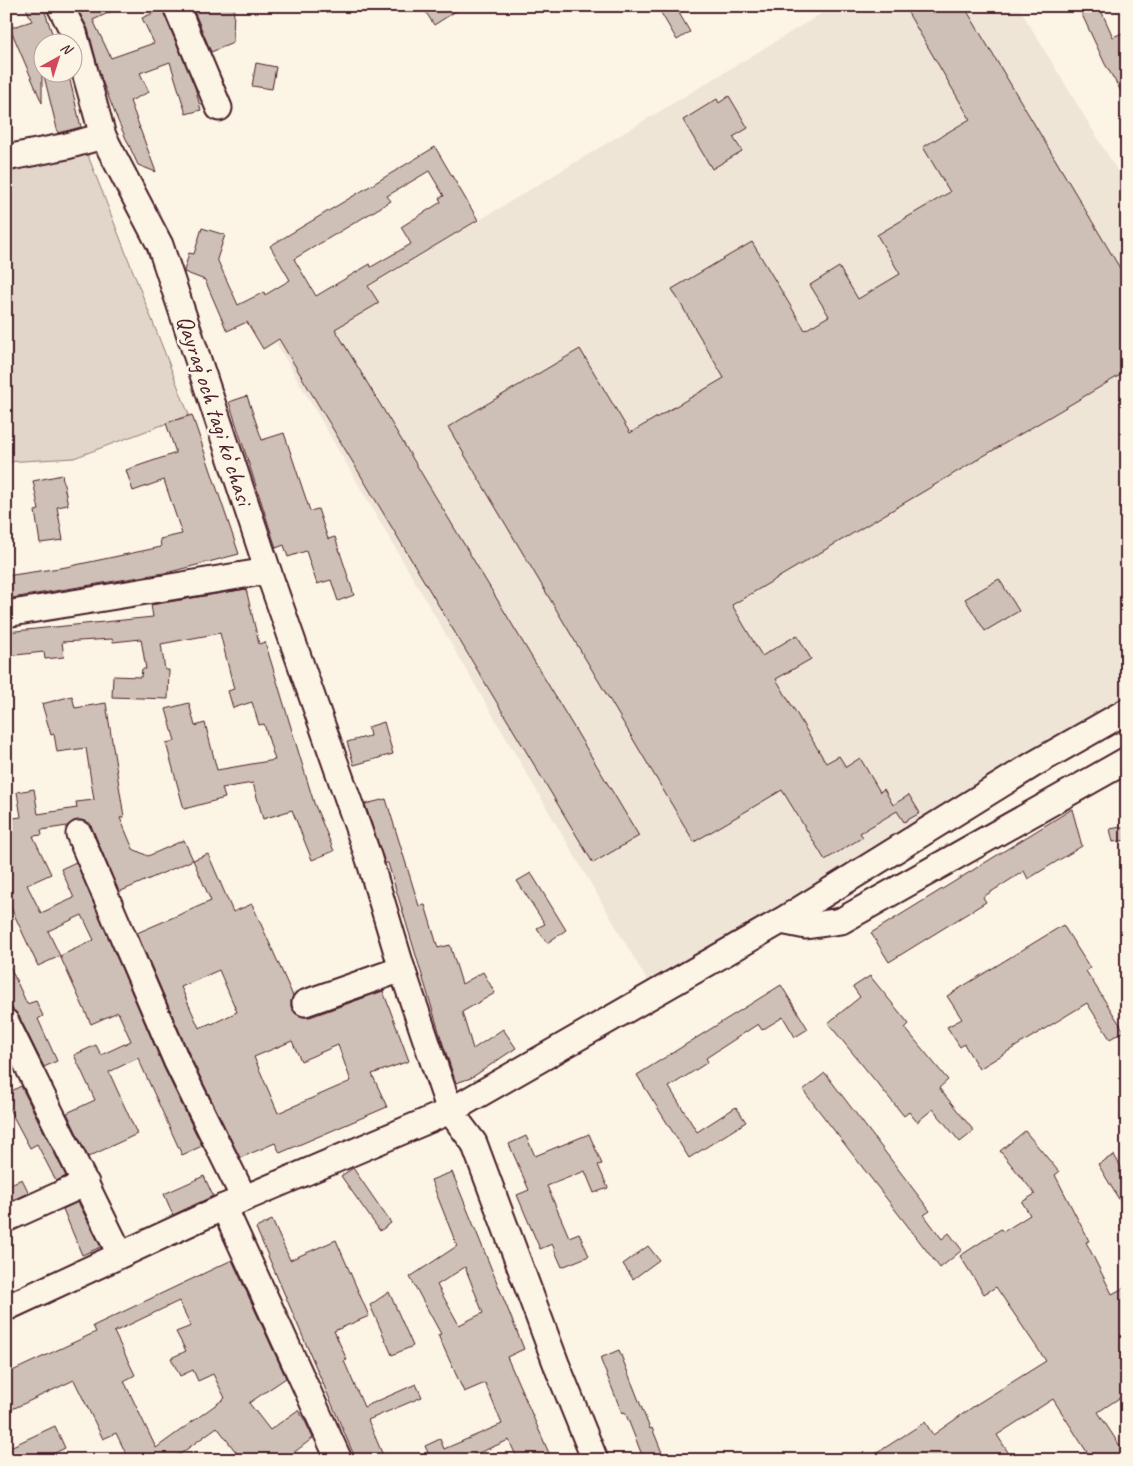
<svg xmlns="http://www.w3.org/2000/svg" width="1133" height="1466" viewBox="0 0 1133 1466" font-family="Caveat,sans-serif">
	<rect width="100%" height="100%" fill="#fcf5e5"/>
	<filter id="ink" filterUnits="userSpaceOnUse"><feTurbulence type="fractalNoise" baseFrequency=".02" numOctaves="2"/><feDisplacementMap in="SourceGraphic" scale="10" xChannelSelector="R" yChannelSelector="G"/><feConvolveMatrix kernelMatrix="1 2 1 2 8 2 1 2 1" color-interpolation-filters="sRGB"/></filter>
	<g filter="url(#ink)">
		<path fill="#eee5d7" d="M834,6h184l109,181v534l-479,261 -372,-639z"/>
		<path fill="#e2d5ca" stroke="#967a7a" d="M87,153l102,262 -115,43 -68,4v-291z"/>
		<g fill="#cfc0b7" stroke="#4a1f2b" fill-rule="evenodd">
			<path d="M25,6h18l12,36h-13v61l-32,-75 22,-7z"/>
			<path d="M76,6h47l-30,14 18,38 43,-15 -12,-25 20,-9 33,78 6,23 -15,4 -16,-52 -30,11 9,19 -19,9 10,27h-2l2,1 16,43 -18,-7 -20,-44 -17,-43 -13,-49z"/>
			<path d="M192,6h42l-1,37 -22,9z"/>
			<path d="M422,6h42l-30,19z"/>
			<path d="M657,6h18l15,26 -13,8z"/>
			<path d="M904,6h60l163,274v91l-395,234 30,51 35,-21 14,24 -35,20 50,84 13,-7 7,11 14,-9 20,34 4,-3 9,16 16,-10 11,18 -16,9 -7,-11 -37,22 3,4 -38,23 -43,-70 -88,52 -246,-415 132,-78 50,84 94,-55 -52,-89 80,-47 53,88 24,-14 -19,-31 29,-18 19,32 42,-25 -23,-39 73,-43 -27,-45 47,-28z"/>
			<path d="M1078,6h21l14,31 14,-6v70l-22,-37z"/>
			<path d="M256,63l20,4 -4,22 -20,-3z"/>
			<path d="M43,72h25l13,55 -23,6z"/>
			<path d="M729,96l19,32 -15,9 9,14 -30,18 -29,-49 34,-21 2,4z"/>
			<path d="M435,147l43,73 -110,66 11,17 -44,26 304,507 -46,27 -314,-524 -16,10 -16,-27 -20,9 -22,-51 -21,-8v-1l5,-18 5,1 8,-26 23,7 -8,24 21,46 26,-13 1,3 25,-15 -20,-34zM429,171l15,25 -5,2 2,4 -40,25 10,17 -40,23 -1,-3 -54,32 -22,-37 97,-58 -4,-5z"/>
			<path d="M247,396l15,44 22,-7 26,78 8,-2 10,30 7,-2 19,58 -16,6 -7,-21 -14,4 -11,-33 -18,6 -4,-12 -8,3 -47,-146z"/>
			<path d="M192,415l47,139 -69,18 -164,27v-23l60,-9 95,-20 -1,-8 22,-5 -18,-54 -31,11 -7,-21 50,-17 -10,-30z"/>
			<path d="M62,475l6,30 -11,2 6,33 -23,3 -5,-32 4,-1 -6,-29z"/>
			<path d="M999,579l20,32 -34,20 -20,-32z"/>
			<path d="M246,589l13,55 6,-2 49,161 20,48 -22,9 -20,-50 -29,9 -10,-36 -31,5 3,10 -41,11 -18,-66 9,-2 -9,-32 23,-6 6,23 10,-3 12,47 58,-10 -11,-36 -5,1 -7,-23 -19,6 -5,-17 6,-2 -14,-56 -59,11 4,26h4l-1,29 -56,-2 1,-21 28,1 1,-8h4l-5,-30 -28,3 -1,-3 -50,3 2,15 -19,2 -1,-7 -38,4v-24l147,-15 -2,-12z"/>
			<path d="M72,696l3,12 31,-5 18,114 -4,1 13,31 15,7 36,-16 9,20 -74,32 -29,-69 -9,-3 -7,1 -7,5 -26,4 1,5 -9,1 18,38 -24,11 14,28 33,-15 -13,-29 15,-7 88,206 38,78 -20,9 -44,-97 -29,14 28,62 -49,23 -21,-44 28,-13 -21,-45 22,-10 5,10 30,-14 -13,-29 -27,12 -31,-68 -22,10 -32,-69v-78l15,-2 -4,-25 17,-3 4,25 39,-6 -1,-6 18,-2 -8,-52 -29,4 -3,-18 -3,1 -9,-31zM82,915l12,25 -34,16 -12,-25z"/>
			<path d="M384,722l9,32 -39,11 -7,-23 23,-6 -2,-9z"/>
			<path d="M386,799l33,107 6,-1 13,43 12,-3 12,39 21,-12 12,21 -33,19 11,37 30,-20 13,19 -45,30 -15,5 -15,-45 -53,-175h-3l-20,-59z"/>
			<path d="M1072,809l10,37 -54,33 -4,-8 -41,26 3,5 -97,60 -18,-29z"/>
			<path d="M1127,826v14l-14,2 -3,-13z"/>
			<path d="M208,854l25,58 19,-8 41,92 -2,5v6l5,7 7,3h7l73,-26 26,70 -37,13 15,33 -107,46 -5,-10 -35,15 -50,-102 -53,-123 74,-32 -18,-41zM219,970l18,42 -25,12 -1,-1 -12,5 -18,-41zM292,1041l9,20 37,-16 13,36 -73,32 -24,-56z"/>
			<path d="M531,873l35,57 -19,13 -10,-15 8,-4 -28,-43z"/>
			<path d="M1063,925l27,43 -4,3 38,60 -14,8 -23,-36 -108,66 -15,-25 -4,3 -13,-20 15,-8 -15,-23z"/>
			<path d="M6,958l21,46 9,-3 7,15 -5,3 19,42 -13,6 -25,-51 -6,-6 -7,-15z"/>
			<path d="M870,976l39,48 -4,4 43,52 -9,8 35,43 -14,11 -27,-33 -16,13 -8,-10 -5,4 -76,-93 32,-26 -7,-10z"/>
			<path d="M781,985l27,44 -13,8 -12,-20 -21,13 -4,-6 -52,34 2,4 -39,25 28,45 39,-25 10,15 -57,36 -52,-83z"/>
			<path d="M825,1073l105,138 -6,4 18,24 7,-6 13,17 -22,18 -137,-178z"/>
			<path d="M21,1086l45,90 -10,5 -19,-37 -7,4 -24,-45v-9z"/>
			<path d="M1025,1131l34,41 -4,3 34,66 -3,1 26,52 15,-8v107l-29,19 29,45v3h-35l-39,-61 -56,36 16,25h-147l59,-38 8,13 44,-31 69,-43 -50,-74 -12,7 -24,-38 41,-27 2,3 27,-17 -8,-13 13,-8 -35,-43z"/>
			<path d="M589,1134l13,30 -4,1 10,23 -14,5 -9,-22 -38,15 22,51 10,-4 10,23 -27,11 -10,-23 -12,5 -23,-54 12,-5 -20,-46 17,-8 9,20z"/>
			<path d="M1114,1155l13,22v36l-29,-49z"/>
			<path d="M353,1168l38,55 -11,8 -39,-55z"/>
			<path d="M452,1172l72,177 -17,8 45,103h-34l-9,-20 -47,20h-44l11,-5 -4,-9 15,-7 4,10 58,-25 -17,-41 -21,9 -26,-57 3,-1 -31,-57 47,-31 -26,-66zM465,1267l18,46 -24,12 -22,-40z"/>
			<path d="M204,1176l9,20 -40,19 -9,-21z"/>
			<path d="M22,1179l7,14 -23,10v-17z"/>
			<path d="M78,1202l23,45 -19,8 -19,-46z"/>
			<path d="M272,1220l18,40 46,-20 33,76 -35,15 13,29 -3,1 20,46 52,-23 6,13 -54,23 17,40h-29l-100,-232z"/>
			<path d="M648,1246l11,14 -26,19 -10,-15z"/>
			<path d="M232,1260l54,118 -37,25 21,27 28,-20 6,9 9,19 -29,22h-42l-25,-33 -45,33h-43l-13,-27 -13,6 -29,-59 -68,32v-38l90,-42 -3,-6zM179,1301l12,25 -15,6 10,19 -15,7 9,18 13,-6 5,11 15,-7 12,24 -69,50 -32,-67 11,-6 -21,-43z"/>
			<path d="M389,1292l24,54 -21,9 -22,-50z"/>
			<path d="M619,1350l31,79 2,-1 13,32h-21l-19,-48 -3,1 -22,-55z"/>
			<path d="M55,1426l10,22 -24,12h-30l-5,-11z"/>
		</g>
		<g fill="none" stroke-linecap="round" stroke-linejoin="round">
			<defs>
				<g id="minor">
					<path d="M176,6l43,102"/>
					<path d="M6,158l61,-12 36,-10"/>
					<path d="M268,571l101,288 33,110 48,142 24,32 83,223 38,94"/>
					<path d="M6,614l262,-43 -108,-326 -57,-109 -29,-103 -14,-27"/>
					<path d="M79,834l98,228 67,136"/>
					<path d="M781,921l25,5 35,-5 286,-161"/>
					<path d="M305,1003l97,-34"/>
					<path d="M6,1022l114,232"/>
					<path d="M224,1207l115,253"/>
					<path d="M6,1219l80,-36"/>
					<path d="M6,1308l218,-101 226,-96 331,-190 253,-157 93,-53"/>
				</g>
			</defs>
			<use href="#minor" stroke="#4a1f2b" stroke-width="29"/>
			<use href="#minor" stroke="#fcf5e5" stroke-width="25"/>
		</g>
	</g>
	<g text-anchor="middle" stroke-width="5" stroke-linejoin="round" paint-order="stroke">
		<g font-size="24" fill="#4a1f2b" stroke="#fcf5e5">
			<text transform="translate(215 410) rotate(72)" y="8">Qayragʻoch tagi koʻchasi</text>
		</g>
	</g>
	<rect width="1133" height="1466" fill="none" stroke="#fcf5e5" stroke-width="25"/>
	<rect x="12" y="12" width="1108" height="1441" fill="none" stroke="#4a1f2b" stroke-width="2" filter="url(#ink)"/>
	<g transform="translate(58 58) rotate(39)"><circle r="24" fill="#fcf5e5" stroke="#b59f9b"/>
	<path d="M0-4L9 19L0 12L-9 19Z" fill="#d1495b"/>
	<text y="-8" font-size="14" font-weight="bold" text-anchor="middle" fill="#4a1f2b">N</text>
	</g>
</svg>
